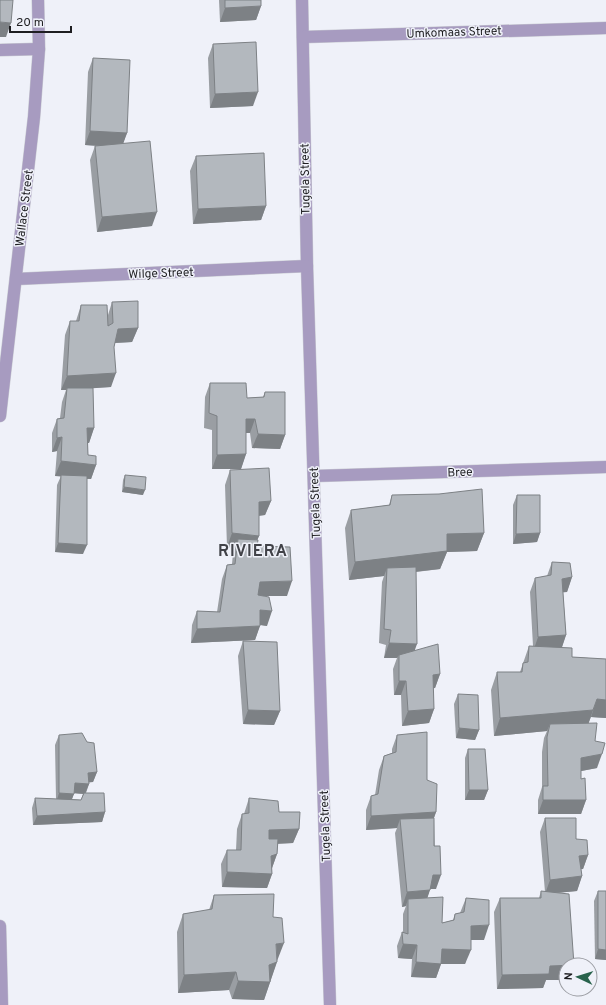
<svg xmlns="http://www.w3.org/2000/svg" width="606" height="1005" viewBox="0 0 606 1005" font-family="Overpass,sans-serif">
	<rect width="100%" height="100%" fill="#eff1f9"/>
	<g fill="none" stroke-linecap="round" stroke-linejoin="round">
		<defs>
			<g id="minor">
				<path d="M302,0l5,266 23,739"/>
				<path d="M303,37l303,-9"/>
				<path d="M0,50l39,-1"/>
				<path d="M16,279l291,-13"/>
				<path d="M0,416l34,-299 5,-68 -1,-49"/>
				<path d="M314,476l292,-9"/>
				<path d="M0,926l2,79"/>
			</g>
		</defs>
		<use href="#minor" stroke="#c9cbd2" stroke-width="13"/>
		<use href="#minor" stroke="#a79bc0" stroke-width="12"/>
	</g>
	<g fill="#9a9ea3" fill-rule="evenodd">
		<path d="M219,0h42v6l-5,14 -36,2z"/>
		<path d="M213,44l40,62 -43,2 -2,-50z"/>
		<path d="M93,58l34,75 -4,10 29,83 -55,6 -7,-72 5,-14h2l-12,-1 3,-73z"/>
		<path d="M196,156l70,50 -5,14 -68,4 -3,-53z"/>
		<path d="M112,302l26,26 -6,14 -17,1 -1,4 -3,40 -21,1 4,40 -5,15h-1v12l8,10 -5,14h-4l-4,75 -28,-2 2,-67 4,-9h-6l2,-25 -5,1v-19l5,-14 3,-1 2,-16 4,-12h-5l4,-55 5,-14h6l5,-16 27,10z"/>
		<path d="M210,383l37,15 16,-1 2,-5 20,43 -5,14 -28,-1 -2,-15h-4v21l-5,15h-29v-39l-8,-2 1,-31z"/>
		<path d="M230,470l41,31 -6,14 -6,1v20l-2,4v6l30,50h-23l3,30 -7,-1 -5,15 -64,3 1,-18 5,-14 20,1 5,-33 5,-14 5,-1 1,-11 2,-5 -8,-1 -2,-62z"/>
		<path d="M125,475l18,20 -21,-3 1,-12z"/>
		<path d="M392,495l92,38 -7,18 -30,1 -7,17 -24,3 -1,78 25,24 -5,14h-2l1,21 -5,14 -27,3 -1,-31h-7l-1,-26 4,-11h-13l2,-13 -7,-2 3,-61 2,-6 -35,4 -4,-52 6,-18 38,-5z"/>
		<path d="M517,495l23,38 -3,9 -24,2v-39z"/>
		<path d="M552,562l20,15 -5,15h-4l3,43 -4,12 10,10 34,2v59l-15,-1 -3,7 7,17 2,27 -16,3v8l5,21 -5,14h-43v-14l4,-13v-35l2,-14 3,-7 -53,5 -3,-46 6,-18h23l9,-26h4l-3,-54 5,-14 12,-2z"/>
		<path d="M243,641l37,70 -6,14 -31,-1 -5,-68z"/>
		<path d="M458,694l21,36 -4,10 -19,-2 -2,-34z"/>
		<path d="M59,735l38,37 -4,10h-4v2l-3,9 19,19 -3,10 -69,3 -1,-17 3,-10 21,1 -1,-54zM74,793l9,1 -2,6 -9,-1z"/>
		<path d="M397,735l30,45 9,32 -2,6 2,71h-6l-3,9 15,25 11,-3 2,-6 5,-1 6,-15 18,42h-13l-6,24h-24l-5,14 -25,-1 1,-18 -14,-1 -1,-12 5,-14h1v-18l3,-8 -4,1 -7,-74 2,-5 -31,2v-20l5,-14 4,-1 4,-25 5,-14 8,-3v-4z"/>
		<path d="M468,749l20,41 -4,10h-19v-42z"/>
		<path d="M249,798l30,14 20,17 -6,14 -15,1 -1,10 -5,14v6l-5,14 -45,-1 -1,-23 6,-14h9l1,-21 5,-15h2z"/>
		<path d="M545,818l31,21 12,16 -5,14h-2l1,7 -5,15 -21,2 10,72v15h-20l-3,8 -46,1 -3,-77 6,-14h39l2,-7 4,1 -5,-60z"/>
		<path d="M598,891h8v69l-11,-1 -1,-58z"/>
		<path d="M214,895l59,22 4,44 -13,39 -32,-1 -3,-9 -51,3 -1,-61 6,-18 26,-4z"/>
	</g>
	<g fill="#7d8185">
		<path d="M261,6l-5,14 -36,2 5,-14z"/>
		<path d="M0,22l11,1 -5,14h-6z"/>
		<path d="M258,92l-5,14 -43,2 5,-14z"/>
		<path d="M90,131l37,2 -5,14 -37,-2z"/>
		<path d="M266,206l-5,14 -68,4 5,-15z"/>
		<path d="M157,212l-5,14 -55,6 5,-15z"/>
		<path d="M138,328l-6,14 -19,1 5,-14z"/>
		<path d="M116,373l-5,14 -44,3v-2l-1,2h-5l6,-14z"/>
		<path d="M246,419h9l-5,14h-9z"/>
		<path d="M87,428h7l-5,15h-7z"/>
		<path d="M258,434l27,1 -5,14 -28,-1z"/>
		<path d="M62,437l-5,14 -5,1 5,-14z"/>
		<path d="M246,454l-5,15h-29l5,-14z"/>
		<path d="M61,461l35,4 -5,14 -36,-3z"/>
		<path d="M124,487l21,3 -2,5 -21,-3z"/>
		<path d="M271,501l-6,14 -11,1 5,-14z"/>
		<path d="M232,533l27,3 -6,14 -15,-11 -3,9 -8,-1z"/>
		<path d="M484,533l-7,18 -30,1 -7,17 -54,6 1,-7 -3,8 -35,4 6,-18 92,-28z"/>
		<path d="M540,533l-3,9 -24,2 3,-10z"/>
		<path d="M58,543l29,2 -4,9 -28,-2z"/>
		<path d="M572,577l-5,15 -10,1 5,-14z"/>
		<path d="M292,581l-5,15h-32l5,-14z"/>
		<path d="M260,610l12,1 -5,15 -12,-2z"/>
		<path d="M260,626l-5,14 -64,3 6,-14z"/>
		<path d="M566,635l-5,15 -28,2 5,-15z"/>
		<path d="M389,643l28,1 -5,14 -13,-3 -2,3h-13z"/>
		<path d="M440,674l-5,14 -7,1 5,-14z"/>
		<path d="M399,681h7l-5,14h-7z"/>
		<path d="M597,699l9,1v18l-15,-1z"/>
		<path d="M434,709l-5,14 -27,3 6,-15z"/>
		<path d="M248,710l32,1 -6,14 -31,-1z"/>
		<path d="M593,710l-6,18 -37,-4 -3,7 -53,5 6,-18z"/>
		<path d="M459,728l20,2 -4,10 -19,-2z"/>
		<path d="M602,754l-5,14 -21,4 5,-14z"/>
		<path d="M97,772l-4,10 -8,1 3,-10z"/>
		<path d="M75,783l14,1 -4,10 -14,-1z"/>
		<path d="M469,790h19l-4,10h-19z"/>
		<path d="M59,793l15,1 -4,10 -14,-1z"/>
		<path d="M543,800h43l-5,14h-43z"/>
		<path d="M105,812l-3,10 -69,3 4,-9z"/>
		<path d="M436,812l-5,14 -31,-7 -3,9 -31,2 5,-14z"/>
		<path d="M299,829l-6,14 -29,1 5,-14z"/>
		<path d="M277,854l-5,14 -6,2 5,-14z"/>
		<path d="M588,855l-5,14 -9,1 5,-14z"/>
		<path d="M227,872l45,2 -5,14 -45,-1z"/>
		<path d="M433,875h8l-5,14h-8z"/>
		<path d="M582,876l-5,15 -32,3 5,-14z"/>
		<path d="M430,890l-5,15 -17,-6 -2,7 -4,1 5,-15z"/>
		<path d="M489,925l-5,15h-18l5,-14z"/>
		<path d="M284,943l-7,18 -1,-17z"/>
		<path d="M403,944l14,1 -5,14 -14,-1z"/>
		<path d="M442,949l29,1 -6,14h-28z"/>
		<path d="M598,949l8,1v10l-11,-1z"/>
		<path d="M277,962l-13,38 -32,-1 6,-18 31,-16z"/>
		<path d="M416,962l25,2 -5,14 -25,-1z"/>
		<path d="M550,966h16v14h-20l-3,8 -46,1 5,-14z"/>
		<path d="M236,972l-7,18 -51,3 6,-18z"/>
	</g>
	<g fill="#b3b8be" stroke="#7d8185">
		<path d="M0,0h13l-2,23 -11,-1z"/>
		<path d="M225,0h36v6l-36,2z"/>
		<path d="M256,42l2,50 -43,2 -2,-50z"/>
		<path d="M93,58l37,2 -3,73 -37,-2z"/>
		<path d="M150,141l7,71 -55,5 -7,-71z"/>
		<path d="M264,153l2,53 -68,3 -2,-53z"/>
		<path d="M138,301v27l-20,1 -4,18 2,26 -49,3 3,-55h9l2,-16h26l1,21 5,-3 -1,-21z"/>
		<path d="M210,383h36l1,15 17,-1 1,-5h20v43l-27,-1 -3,-15h-9v35l-29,1v-39l-8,-3z"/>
		<path d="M67,388h26l1,40h-7l1,27 8,1v9l-35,-4 1,-24 -5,1v-19l7,-1z"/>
		<path d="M269,468l2,33 -12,1v34l-27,-3 -2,-63z"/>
		<path d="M61,475l26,1v69l-29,-2z"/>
		<path d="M125,475l21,2 -1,13 -21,-3z"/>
		<path d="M482,489l2,44 -37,1v17l-92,11 -4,-52 39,-5 2,-10 47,-1z"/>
		<path d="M517,495h23v38l-24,1z"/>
		<path d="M238,539l20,1 -1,6 33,1 2,34 -32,1 -2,13 11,2 3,14 -12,-1v16l-63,3v-18l23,1 7,-47 8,-1z"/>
		<path d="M552,562l18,1 2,14 -10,2 4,56 -28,2 -3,-59 16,-3z"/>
		<path d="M416,567l1,77 -28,-1 2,-13 -7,-1 3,-61z"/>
		<path d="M243,641l34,1 3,69 -32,-1z"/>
		<path d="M438,644l2,30 -7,1 1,34 -26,2 -2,-30h-7v-26z"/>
		<path d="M529,646l43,2v9l34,2v41l-9,-1 -4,11 -93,8 -3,-46h25l1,-9 5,-1z"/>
		<path d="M458,694l20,1 1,35 -20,-2z"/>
		<path d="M597,723l-2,18 10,2 -3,11 -21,4v21l4,-1 1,22h-43v-14h5l-1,-49 3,-13z"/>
		<path d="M427,732v48l10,4 -1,28 -65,4v-20l7,-2 6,-38 12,-4 1,-17z"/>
		<path d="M82,733l5,9 7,1 3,29 -9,1 1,11 -14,-1 -1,11 -15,-1v-58z"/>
		<path d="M468,749h17l3,41h-19z"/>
		<path d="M84,793h20l1,19 -68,4 -2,-18 46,2z"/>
		<path d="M249,798l29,3 1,11h21l-1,17 -30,1v9h9l-1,15 -6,2 1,18 -45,-2v-22h14l1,-36 7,-1z"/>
		<path d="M434,818v28h6l1,29h-8l-3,15 -23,2 -7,-73z"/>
		<path d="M545,818h31v21l11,1 1,15 -9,1 3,20 -32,4z"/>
		<path d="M541,891l28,3 5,71 -24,1 -1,8 -47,1 -2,-77h41z"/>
		<path d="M598,891h8v59l-8,-1z"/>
		<path d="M274,894l-1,23 9,1 2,25 -8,1 1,18 -8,3 1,17 -32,-1 -2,-9 -52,3 -1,-61 29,-5 2,-14z"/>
		<path d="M443,897l-1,26 12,-3 1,-6 9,-2 2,-14 23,2v25l-18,1v24l-29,-1 -1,15 -25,-2 1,-17 -14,-1 -1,-12 6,2v-35z"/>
	</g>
	<g text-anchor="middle" stroke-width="3" stroke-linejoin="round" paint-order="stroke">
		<g font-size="12" fill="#1e1e21" stroke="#eff1f9">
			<text transform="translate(454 32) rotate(-2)" y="4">Umkomaas Street</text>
			<text transform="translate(305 179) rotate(-91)" y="4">Tugela Street</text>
			<text transform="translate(24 208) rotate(-83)" y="4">Wallace Street</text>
			<text transform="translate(161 273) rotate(-2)" y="4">Wilge Street</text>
			<text transform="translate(460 472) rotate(-2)" y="4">Bree</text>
			<text transform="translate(315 503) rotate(-92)" y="4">Tugela Street</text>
			<text transform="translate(325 826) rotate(-92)" y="4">Tugela Street</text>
		</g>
		<g font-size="16" font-weight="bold" letter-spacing="1" fill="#414248" stroke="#eff1f9">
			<text x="253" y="556">RIVIERA</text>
		</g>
	</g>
	<g transform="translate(578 977) rotate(274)"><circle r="19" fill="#eff1f9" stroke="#9b9da3"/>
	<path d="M0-3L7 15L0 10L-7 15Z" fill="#28624c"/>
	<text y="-6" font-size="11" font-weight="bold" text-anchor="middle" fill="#1e1e21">N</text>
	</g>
	<path d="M10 26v6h61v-6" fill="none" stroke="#1e1e21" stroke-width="2"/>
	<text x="16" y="26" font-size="12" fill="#1e1e21" stroke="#eff1f9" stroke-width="3" paint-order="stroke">20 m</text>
</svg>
